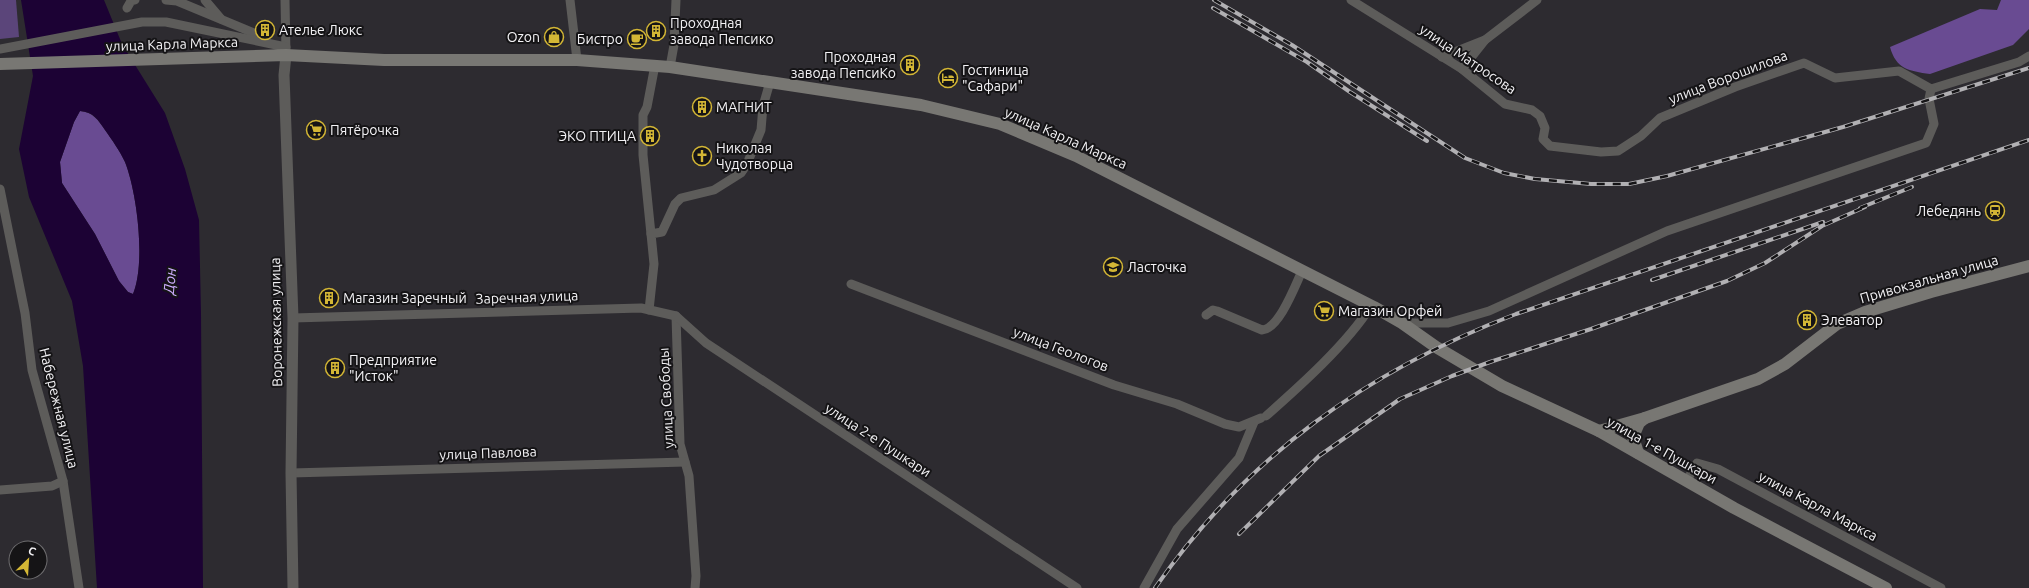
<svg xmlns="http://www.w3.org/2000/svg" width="2029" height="588" viewBox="0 0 2029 588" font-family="Ubuntu,sans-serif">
	<rect width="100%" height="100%" fill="#2d2b30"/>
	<path fill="#5b457a" d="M0,0h16l3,37 -19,2z"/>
	<g fill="#694b92">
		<path d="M2001,0h28v29l-16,16 -83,29c-21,-3 -34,-5 -40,-27l90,-38 17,1z"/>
		<path d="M80,111c13,1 18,9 25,19 7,10 15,21 20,32 12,31 21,100 8,132l-5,-2 -9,-11 -24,-47 -33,-51 -2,-21 14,-40z"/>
	</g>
	<path fill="#1c0234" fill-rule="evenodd" d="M21,0h83l18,44 43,69 20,56 14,51 2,94 2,274h-106l-14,-222 -11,-65 -43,-104 -10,-48 14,-73zM80,111c14,1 18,9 25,19 7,10 15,21 20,32 12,30 21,101 8,132l-5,-2 -9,-11 -24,-47 -33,-51 -2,-21 14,-40z"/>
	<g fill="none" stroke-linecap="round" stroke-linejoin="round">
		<g stroke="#5d5c5a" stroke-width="9">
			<path d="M166,0l11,1 89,37v2"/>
			<path d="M205,0l16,19"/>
			<path d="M285,0l1,54"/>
			<path d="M570,0l7,60"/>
			<path d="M1351,0l111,69 43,35 27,6 8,6 5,12 -2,11 7,7 51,6 17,-1 23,-15 19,-18 75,-31 69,-24 31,15 64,-7 32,18 88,-27 10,-6"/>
			<path d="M127,8l4,-7 4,-1"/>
			<path d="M1485,40l52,-40"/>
			<path d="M0,49l142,-27h24l120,25"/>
			<path d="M1442,57l43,-17 -23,29"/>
			<path d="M670,67l4,-22 2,-45"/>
			<path d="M0,189l25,124 7,57 31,111 16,107"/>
			<path d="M651,234l-8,-79v-40l4,-8 8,-42"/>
			<path d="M851,284l263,101 63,19 48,20 14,3 22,-9"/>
			<path d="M649,310l5,-46 -3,-30 11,-2 13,-28 6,-6 33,-8 27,-17 6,-9 14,-34 2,-24 7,-24"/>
			<path d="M1206,315l7,-5 4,1 45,19c17,-1 33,-44 40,-59"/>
			<path d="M676,316l4,128 9,32 7,100 -1,12"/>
			<path d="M293,318l348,-10 35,8 30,27 371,245"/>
			<path d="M1402,323h46l41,-12 178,-80 259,-88 8,-19 -5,-25 2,-10"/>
			<path d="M1266,416c34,-30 81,-72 105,-110"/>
			<path d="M291,473l394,-11"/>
			<path d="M1687,480l10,-17 21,6 223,119"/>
			<path d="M0,490l52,-4 11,-5"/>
			<path d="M1144,588l33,-59 62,-71 15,-36"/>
		</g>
		<path stroke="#5d5c5a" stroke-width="11" d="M286,55l-2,20 9,243 -2,155 2,115"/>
		<g stroke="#787773" stroke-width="12">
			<path d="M0,64l286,-9 98,5h193l93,7 251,38 79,19 76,32 298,151 28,16 34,24 66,39 97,45 135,77 152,80"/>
			<path d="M1599,431l46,-13 113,-39 27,-15 52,-40 28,-12 66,-20 98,-26"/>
			<path d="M1638,453l-5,-16 6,-14 6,-5"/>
		</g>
		<defs>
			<g id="rail">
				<path d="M1214,0l78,45 173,113 39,15 31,6 56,5h38l38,-8 176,-49 186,-59"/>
				<path d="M1213,8l94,54 43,30 77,49"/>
				<path d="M1860,208l52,-21"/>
				<path d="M1652,280l171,-58"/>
				<path d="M1239,534l80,-78 81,-57 52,-23 38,-14 101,-33 136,-48 38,-18 57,-37 43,-19"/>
				<path d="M1155,588c92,-132 212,-217 361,-274l513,-174"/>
			</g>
		</defs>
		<use href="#rail" stroke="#b1b0b3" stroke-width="4"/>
		<use href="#rail" stroke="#151416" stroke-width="2.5" stroke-dasharray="8" stroke-linecap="butt"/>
	</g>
	<defs>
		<symbol id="building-ring" viewBox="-11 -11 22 22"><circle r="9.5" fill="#151416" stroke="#d3b635" stroke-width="1.5"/><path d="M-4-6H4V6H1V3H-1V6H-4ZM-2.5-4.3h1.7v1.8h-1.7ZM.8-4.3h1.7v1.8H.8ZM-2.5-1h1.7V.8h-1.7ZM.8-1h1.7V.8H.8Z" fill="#d3b635"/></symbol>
		<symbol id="shop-ring" viewBox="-11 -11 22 22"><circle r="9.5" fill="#151416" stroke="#d3b635" stroke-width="1.5"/><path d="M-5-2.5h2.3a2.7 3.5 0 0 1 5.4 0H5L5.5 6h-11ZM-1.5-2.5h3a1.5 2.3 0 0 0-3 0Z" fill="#d3b635"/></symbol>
		<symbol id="cafe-ring" viewBox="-11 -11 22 22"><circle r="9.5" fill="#151416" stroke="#d3b635" stroke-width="1.5"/><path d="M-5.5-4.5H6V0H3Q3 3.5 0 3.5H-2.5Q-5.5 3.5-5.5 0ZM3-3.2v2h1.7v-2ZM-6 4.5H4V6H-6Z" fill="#d3b635"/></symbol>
		<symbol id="hotel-ring" viewBox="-11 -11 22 22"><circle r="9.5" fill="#151416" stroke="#d3b635" stroke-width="1.5"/><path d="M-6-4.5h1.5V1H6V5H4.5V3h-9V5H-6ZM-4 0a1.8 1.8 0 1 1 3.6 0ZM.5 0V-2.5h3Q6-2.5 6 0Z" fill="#d3b635"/></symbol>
		<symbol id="supermarket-ring" viewBox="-11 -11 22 22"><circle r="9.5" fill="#151416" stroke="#d3b635" stroke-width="1.5"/><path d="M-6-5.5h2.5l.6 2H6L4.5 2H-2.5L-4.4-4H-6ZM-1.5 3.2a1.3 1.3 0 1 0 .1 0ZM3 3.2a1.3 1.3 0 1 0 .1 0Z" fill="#d3b635"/></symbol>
		<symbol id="church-ring" viewBox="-11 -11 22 22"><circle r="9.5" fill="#151416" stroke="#d3b635" stroke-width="1.5"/><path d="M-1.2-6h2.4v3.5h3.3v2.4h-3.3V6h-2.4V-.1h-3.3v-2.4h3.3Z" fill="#d3b635"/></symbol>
		<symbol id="station-ring" viewBox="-11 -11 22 22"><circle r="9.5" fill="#151416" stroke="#d3b635" stroke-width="1.5"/><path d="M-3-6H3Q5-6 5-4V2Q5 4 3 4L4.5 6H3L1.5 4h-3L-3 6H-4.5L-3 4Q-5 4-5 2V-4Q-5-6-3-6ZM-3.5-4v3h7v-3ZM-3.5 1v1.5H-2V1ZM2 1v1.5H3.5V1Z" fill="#d3b635"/></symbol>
		<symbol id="school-ring" viewBox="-11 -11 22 22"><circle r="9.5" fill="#151416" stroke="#d3b635" stroke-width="1.5"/><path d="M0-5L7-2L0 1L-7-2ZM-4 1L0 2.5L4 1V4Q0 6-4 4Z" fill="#d3b635"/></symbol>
	</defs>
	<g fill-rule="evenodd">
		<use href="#building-ring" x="254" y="19" width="22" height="22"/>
		<use href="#building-ring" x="645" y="20" width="22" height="22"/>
		<use href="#shop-ring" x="543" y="26" width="22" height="22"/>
		<use href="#cafe-ring" x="626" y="28" width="22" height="22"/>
		<use href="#building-ring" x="899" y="54" width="22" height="22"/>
		<use href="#hotel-ring" x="937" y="67" width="22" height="22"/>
		<use href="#building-ring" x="691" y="96" width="22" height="22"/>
		<use href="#supermarket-ring" x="305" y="119" width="22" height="22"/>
		<use href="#building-ring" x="639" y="125" width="22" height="22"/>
		<use href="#church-ring" x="691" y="145" width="22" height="22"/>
		<use href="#station-ring" x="1984" y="200" width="22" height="22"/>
		<use href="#school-ring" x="1102" y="256" width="22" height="22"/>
		<use href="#building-ring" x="318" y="287" width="22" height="22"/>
		<use href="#supermarket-ring" x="1313" y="300" width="22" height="22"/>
		<use href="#building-ring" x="1796" y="309" width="22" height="22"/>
		<use href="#building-ring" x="324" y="357" width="22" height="22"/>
	</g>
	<g text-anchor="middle" stroke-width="4" stroke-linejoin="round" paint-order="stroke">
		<g font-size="14" fill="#f3f2f5" stroke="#151416" text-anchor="start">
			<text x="670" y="28">Проходная<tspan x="670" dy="16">завода Пепсико</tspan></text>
			<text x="279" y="35">Ателье Люкс</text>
			<text x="540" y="42" text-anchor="end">Ozon</text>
			<text x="623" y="44" text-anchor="end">Бистро</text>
			<text x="896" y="62" text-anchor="end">Проходная<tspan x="896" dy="16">завода ПепсиКо</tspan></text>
			<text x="962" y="75">Гостиница<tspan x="962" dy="16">"Сафари"</tspan></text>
			<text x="716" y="112">МАГНИТ</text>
			<text x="330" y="135">Пятёрочка</text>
			<text x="636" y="141" text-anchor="end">ЭКО ПТИЦА</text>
			<text x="716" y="153">Николая<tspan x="716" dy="16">Чудотворца</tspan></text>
			<text x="1981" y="216" text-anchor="end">Лебедянь</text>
			<text x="1127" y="272">Ласточка</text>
			<text x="343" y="303">Магазин Заречный</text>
			<text x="1338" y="316">Магазин Орфей</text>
			<text x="1821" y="325">Элеватор</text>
			<text x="349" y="365">Предприятие<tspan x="349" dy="16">"Исток"</tspan></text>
		</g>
		<g font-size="14" fill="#f3f2f5" stroke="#151416">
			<text transform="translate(172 44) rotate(-2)" y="5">улица Карла Маркса</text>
			<text transform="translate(1468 59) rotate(34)" y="5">улица Матросова</text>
			<text transform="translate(1728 77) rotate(-21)" y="5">улица Ворошилова</text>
			<text transform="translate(1066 138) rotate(24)" y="5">улица Карла Маркса</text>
			<text transform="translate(1929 279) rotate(-16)" y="5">Привокзальная улица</text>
			<text transform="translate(527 297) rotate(-2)" y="5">Заречная улица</text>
			<text transform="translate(276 322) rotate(-91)" y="5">Воронежская улица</text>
			<text transform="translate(1061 349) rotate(21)" y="5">улица Геологов</text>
			<text transform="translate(666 398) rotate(-93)" y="5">улица Свободы</text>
			<text transform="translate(59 408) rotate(76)" y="5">Набережная улица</text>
			<text transform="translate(878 440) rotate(33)" y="5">улица 2-е Пушкари</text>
			<text transform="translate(1662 450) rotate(29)" y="5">улица 1-е Пушкари</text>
			<text transform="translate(488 453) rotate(-2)" y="5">улица Павлова</text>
			<text transform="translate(1818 506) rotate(28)" y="5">улица Карла Маркса</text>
		</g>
		<g font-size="15" font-style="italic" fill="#ceaefe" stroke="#151416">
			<text transform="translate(170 281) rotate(-85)" y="5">Дон</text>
		</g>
	</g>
	<g transform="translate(28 560) rotate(25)"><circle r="19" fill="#151416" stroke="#6e6d6f"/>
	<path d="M0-3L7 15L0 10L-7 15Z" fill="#d3b635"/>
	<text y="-6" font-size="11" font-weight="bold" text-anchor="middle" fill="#f3f2f5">С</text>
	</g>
</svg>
